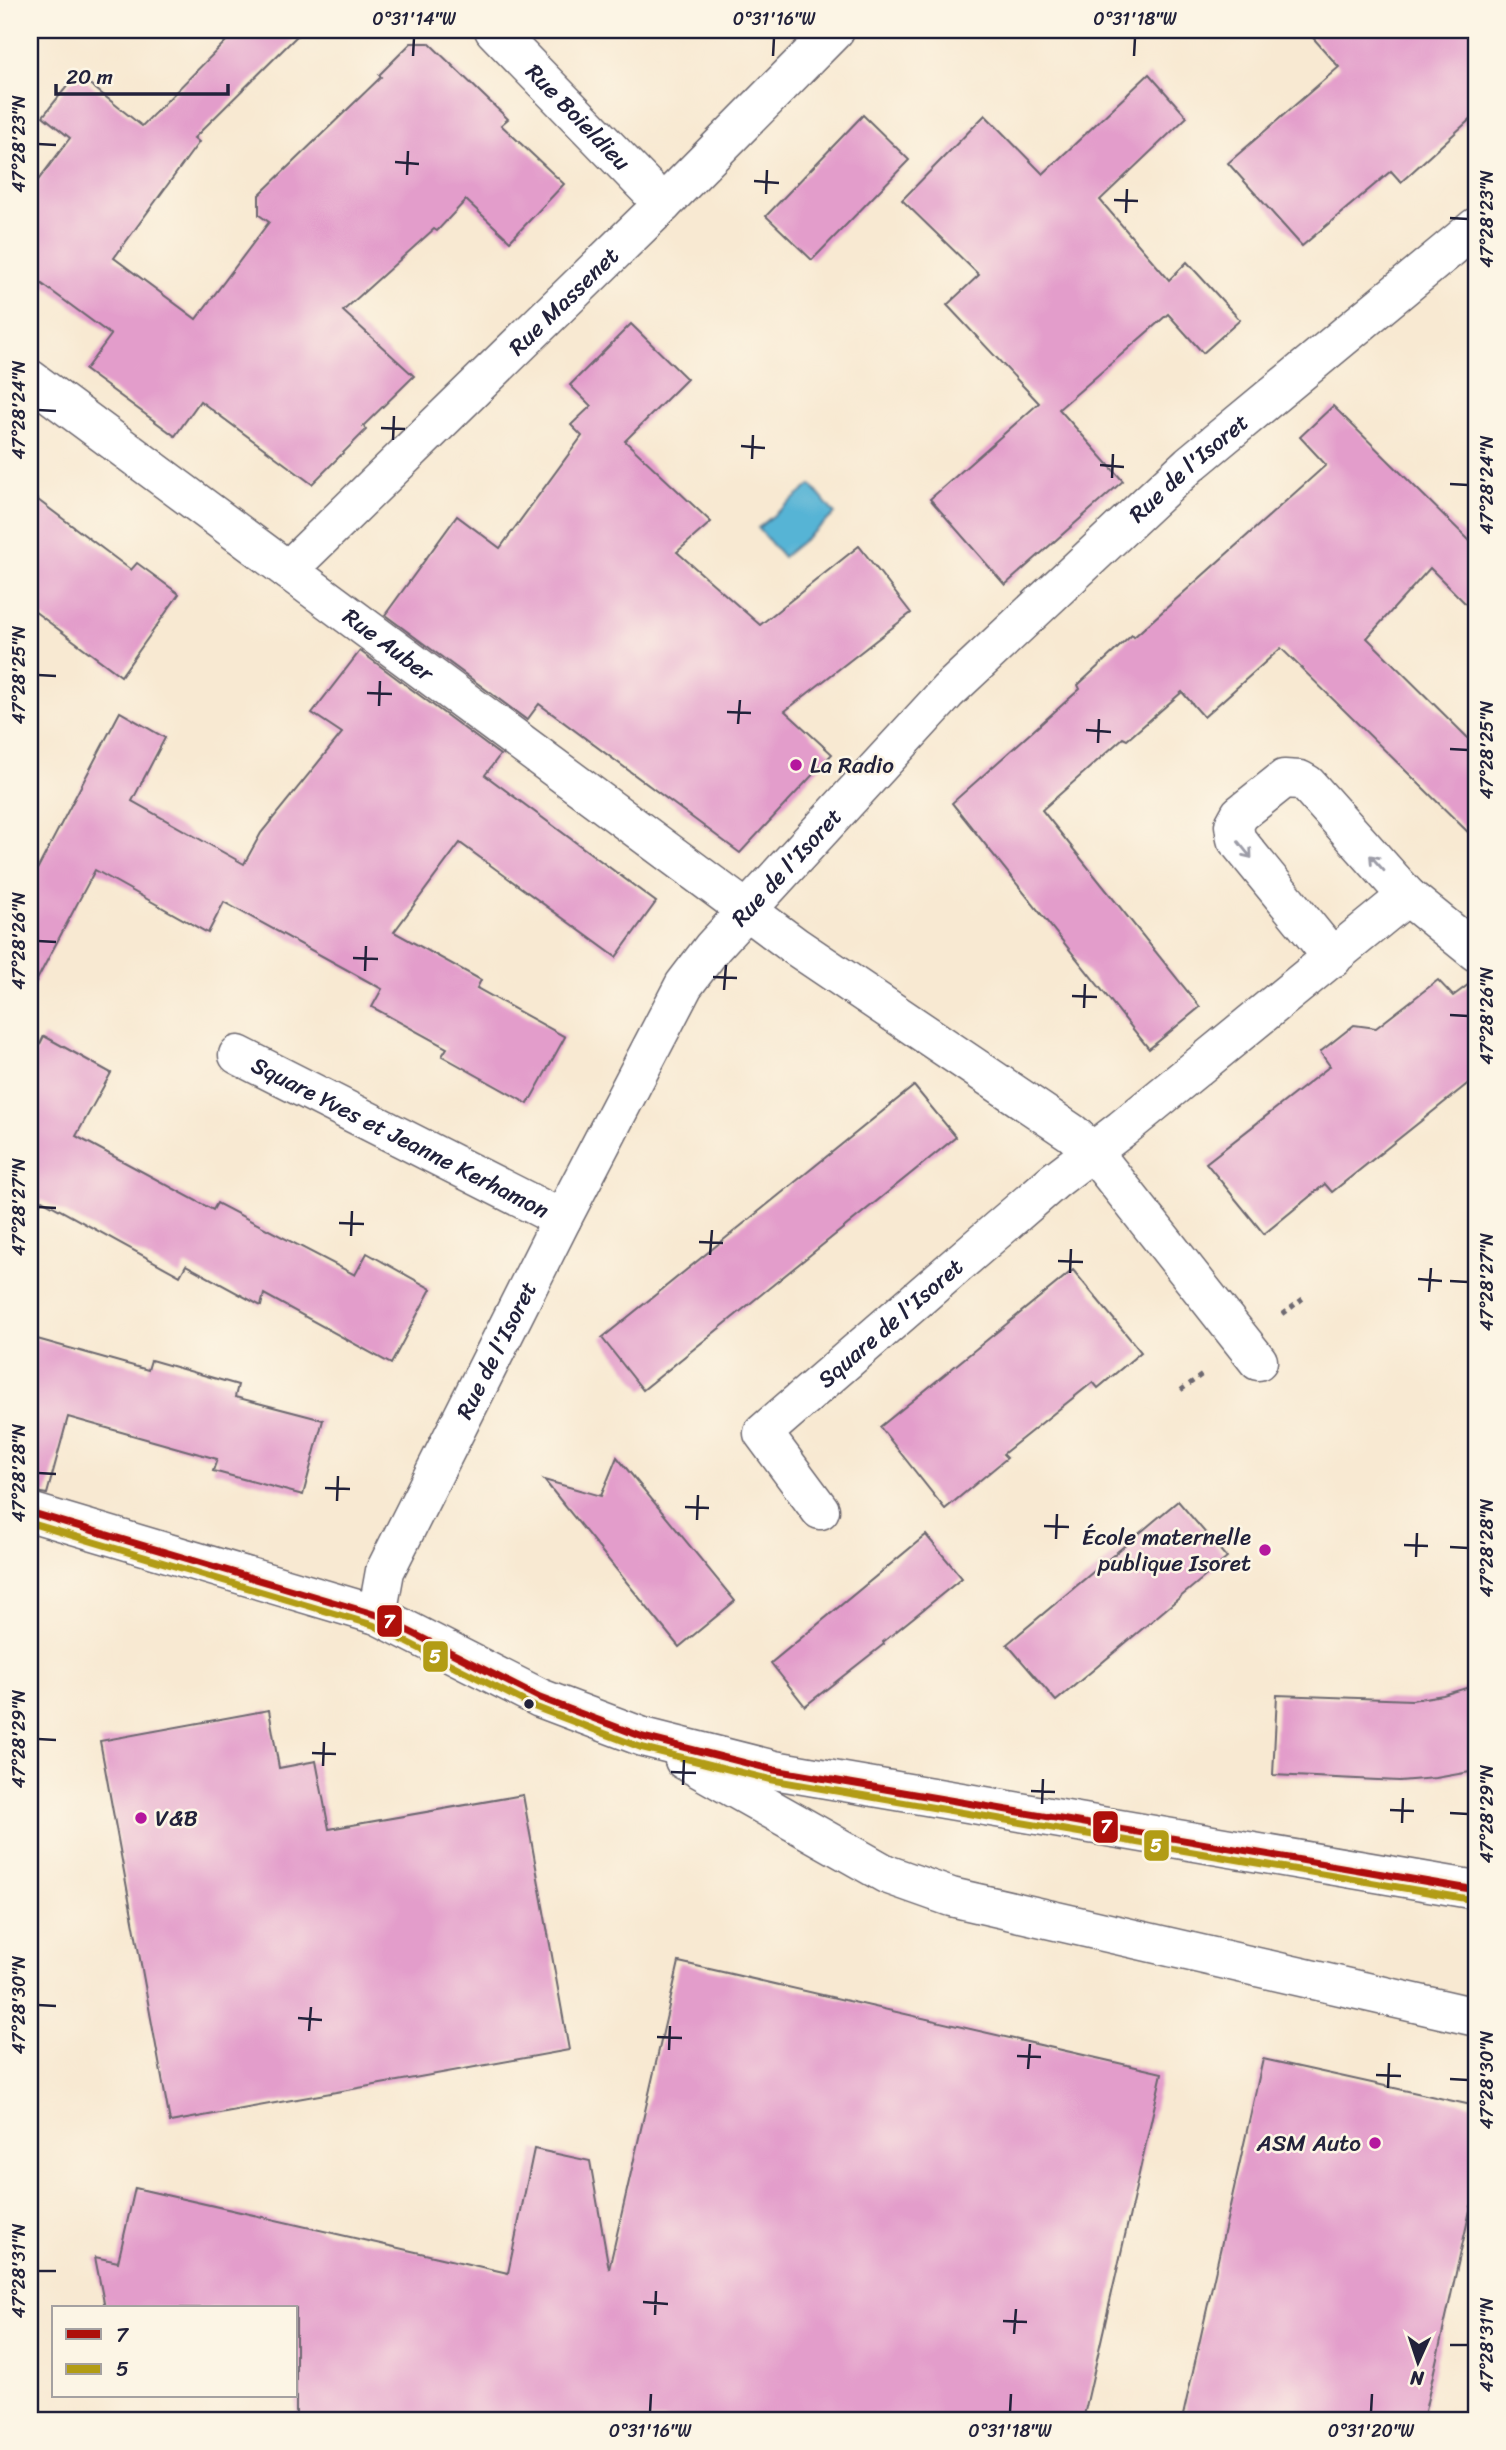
<svg xmlns="http://www.w3.org/2000/svg" width="1506" height="2450" viewBox="0 0 1506 2450" font-family="Sriracha,sans-serif">
	<rect width="100%" height="100%" fill="#fcf5e5"/>
	<filter id="ink" filterUnits="userSpaceOnUse"><feTurbulence type="fractalNoise" baseFrequency=".0143" numOctaves="2"/><feDisplacementMap in="SourceGraphic" scale="14" xChannelSelector="R" yChannelSelector="G"/><feConvolveMatrix kernelMatrix="1 2 1 2 8 2 1 2 1" color-interpolation-filters="sRGB"/></filter>
	<filter id="wash" filterUnits="userSpaceOnUse"><feTurbulence type="fractalNoise" baseFrequency=".00686" numOctaves="4" result="noise"/><feDisplacementMap in="SourceGraphic" scale="28" xChannelSelector="R" yChannelSelector="G"/><feGaussianBlur stdDeviation="1.57" result="paint"/><feColorMatrix in="noise" values="0 0 0 0 0 0 0 0 0 0 0 0 0 0 0 0 0 1.4 0 .05"/><feComposite in="paint" operator="in"/></filter>
	<g filter="url(#wash)">
		<rect width="100%" height="100%" fill="#f8e9d2"/>
		<path fill="#57b4d5" stroke="#3c6b88" stroke-width="2" d="M811,485l24,29 -52,43 -25,-29z"/>
		<g id="blocks">
			<g fill="#e39dcb">
				<path d="M237,30h66l-109,108 5,4 -85,116 82,61 73,-97 -10,-7v-20l122,-118 -2,-2 32,-32h18l79,76 -7,6 63,59 -54,57 -44,-41 -29,31 -3,-2 -91,82 71,65 -51,50 3,4 -54,54 -112,-83 -25,35 -90,-66 26,-35 -81,-60v-84l40,-53 -27,-22 34,-42 65,52z"/>
				<path d="M1306,30h170v84l-75,68 -10,-11 -89,75 -74,-83 111,-96z"/>
				<path d="M1149,74l38,43 -87,83 69,80 18,-18 53,58 -37,33 -35,-39 -109,95 64,72 -118,104 -75,-86 109,-96 -92,-98 32,-30 -77,-75 83,-85 58,59z"/>
				<path d="M863,115l46,45 -97,100 -46,-44z"/>
				<path d="M631,324l56,55 -62,62 86,81 -34,30 83,73 99,-79 52,67 -126,98 47,43 -92,99 -201,-149 -12,16 -142,-105 72,-99 43,32 82,-112 -11,-11 20,-19 -21,-21z"/>
				<path d="M1333,406l143,141v67l-46,-46 -63,70 109,108v94l-195,-192 -77,69 -22,-25 -55,48 -4,-2 -81,72 158,197 -51,42 -197,-246 128,-114 -2,-4 54,-50 2,2 192,-172 -26,-28z"/>
				<path d="M30,494l101,76 6,-7 42,31 -58,82 -91,-68z"/>
				<path d="M360,651l140,104 -15,20 171,127 -40,55 -156,-114 -66,89 87,48 -4,8 88,49 -37,67 -86,-48 5,-8 -75,-41 10,-18 -158,-87 -16,31 -113,-63 -65,123v-110l90,-171 45,26 -33,63 112,63 17,-31 81,-100 -30,-20z"/>
				<path d="M1476,979v98l-144,115 -7,-8 -61,50 -58,-71 124,-97 -10,-14 34,-27 22,3 62,-48 15,16z"/>
				<path d="M44,1036l67,37 -35,63 137,74 4,-7 138,72 12,-22 64,36 -40,75 -127,-70 -3,12 -75,-41 -6,11 -138,-76 -12,21v-157z"/>
				<path d="M914,1086l42,51 -313,253 -41,-52z"/>
				<path d="M1073,1270l68,82 -43,36 -5,-6 -90,72 4,4 -62,51 -65,-82z"/>
				<path d="M30,1337l118,33 3,-10 87,25 -3,12 88,23 -20,75 -90,-24 4,-12 -149,-42 -21,77 -17,-3z"/>
				<path d="M617,1457l118,144 -56,46 -135,-167 57,16z"/>
				<path d="M1178,1501l49,57 -171,143 -49,-57z"/>
				<path d="M926,1535l36,43 -79,64 1,2 -79,62 -34,-43z"/>
				<path d="M1476,1685v86l-40,7 -37,3 -126,-6 4,-80 135,5 31,-5z"/>
				<path d="M269,1710l10,58 37,-7 13,68 194,-34 46,255 -399,72 -70,-381z"/>
				<path d="M679,1962l483,111 -79,347h-787v-112h-191l-10,-51 23,5 17,-74 373,85 26,-124 56,12 19,108z"/>
				<path d="M1263,2059l213,47v101l-5,-1 -48,214h-241z"/>
			</g>
		</g>
	</g>
	<g filter="url(#ink)">
		<use href="#blocks" fill-opacity="0" stroke="#6d6870" stroke-width="2"/>
		<g fill="none" stroke-linecap="round" stroke-linejoin="round">
			<defs>
				<g id="minor">
					<path id="s1" d="M494,30l169,174"/>
					<path id="s2" d="M30,379l765,567 277,187 21,19 165,209"/>
					<path id="s3" d="M288,570l375,-366 172,-174"/>
					<path d="M1407,896l69,56"/>
					<path id="s4" d="M238,1055l324,164"/>
					<path id="s5" d="M820,1510l-57,-77 291,-252 68,-52 285,-233 -100,-112 -7,-4 -16,-1 -44,35 -6,11 2,14 97,119"/>
					<path d="M30,1512l347,103 163,83 103,39 131,33 702,120"/>
					<path id="s6" d="M377,1615l8,-44 177,-352 122,-234 29,-38 235,-256 242,-227 286,-237"/>
					<path d="M684,1760l202,114 65,23 525,120"/>
				</g>
			</defs>
			<use href="#minor" stroke="#6d6870" stroke-width="41"/>
			<g stroke="#6d6870" stroke-width="4.5" stroke-dasharray="5 5" stroke-linecap="butt">
				<path d="M1283,1314l22,-17"/>
				<path d="M1181,1390l22,-16"/>
			</g>
			<use href="#minor" stroke="#fff" stroke-width="38"/>
			<defs>
				<path id="bus-1" d="M30,1512l347,103 163,83 103,39 131,33 702,120"/>
				<path id="bus-2" d="M30,1523l343,102 162,82 105,40 132,33 702,120"/>
			</defs>
			<use href="#bus-1" stroke="#fcf5e5" stroke-width="12"/>
			<use href="#bus-2" stroke="#fcf5e5" stroke-width="12"/>
			<use href="#bus-1" stroke="#ae0f0a" stroke-width="7"/>
			<use href="#bus-2" stroke="#b29c15" stroke-width="7"/>
		</g>
		<defs><path id="oneway-shaft" d="M-6 0H5M1.5-3L5.5 0L1.5 3" fill="none" stroke-width="1.6" stroke-linecap="round" stroke-linejoin="round" transform="scale(1.75)"/></defs>
		<g stroke="#9c9ca7">
			<use href="#oneway-shaft" transform="translate(1245 850) rotate(51)"/>
			<use href="#oneway-shaft" transform="translate(1377 863) rotate(-132)"/>
		</g>
	</g>
	<path fill="none" stroke="#22223b" stroke-width="2.5" d="M413,56l1,-18M773,56l1,-18M1134,56l1,-18M38,144l18,1M395,162l24,2M407,175l1,-24M754,181l25,2M766,194l1,-24M1114,200l24,1M1126,213l1,-24M1450,218l18,1M38,410l18,1M381,428l24,1M393,440l1,-24M741,446l24,2M752,459l1,-24M1100,465l24,2M1112,478l1,-24M1450,484l18,1M38,675l18,1M367,693l25,1M379,706l1,-25M727,712l24,1M738,724l2,-24M1086,730l25,2M1098,743l1,-24M1450,749l18,1M38,941l18,1M353,958l25,1M365,971l1,-25M713,977l24,1M724,990l2,-25M1072,996l25,1M1084,1008l1,-24M1450,1015l18,1M38,1207l18,1M339,1223l25,1M351,1236l1,-25M699,1242l24,1M710,1255l2,-25M1058,1261l25,1M1070,1273l1,-24M1418,1279l24,2M1450,1281l18,1M1429,1292l2,-24M38,1473l18,1M325,1488l25,1M337,1501l1,-25M685,1507l24,1M697,1520l1,-25M1044,1526l25,1M1056,1539l1,-25M1404,1545l24,1M1450,1547l18,1M1416,1557l1,-24M38,1739l18,1M312,1753l24,1M323,1766l1,-24M671,1772l25,1M683,1785l1,-25M1031,1791l24,1M1042,1804l1,-25M1390,1810l24,1M1450,1813l18,1M1402,1823l1,-25M38,2005l18,1M298,2018l24,2M309,2031l2,-24M657,2037l25,1M669,2050l1,-24M1017,2056l24,1M1028,2069l2,-25M1376,2075l25,1M1450,2079l18,1M1388,2088l1,-25M38,2271h18M643,2302l25,2M655,2315l1,-24M1003,2321l24,1M1014,2334l2,-25M1450,2345h18M650,2412l1,-18M1010,2412l1,-18M1371,2412l1,-18"/>
	<g fill="#b5179e" stroke="#fcf5e5" stroke-width="2.5">
		<circle cx="796" cy="765" r="7"/>
		<circle cx="1265" cy="1550" r="7"/>
		<circle cx="141" cy="1818" r="7"/>
		<circle cx="1375" cy="2143" r="7"/>
	</g>
	<circle fill="#22223b" stroke="#fcf5e5" stroke-width="2.5" cx="529" cy="1704" r="6"/>
	<g text-anchor="middle" stroke-width="5" stroke-linejoin="round" paint-order="stroke">
		<g font-size="23" fill="#22223b" stroke="#fcf5e5">
			<text dy="8" stroke="none"><textPath href="#s1" startOffset="121">Rue Boieldieu</textPath></text>
			<text dy="8" stroke="none"><textPath href="#s3" startOffset="385">Rue Massenet</textPath></text>
			<text dy="8" stroke="none"><textPath href="#s6" startOffset="1426">Rue de l'Isoret</textPath></text>
			<text dy="8" stroke="none"><textPath href="#s2" startOffset="446">Rue Auber</textPath></text>
			<text dy="8" stroke="none"><textPath href="#s6" startOffset="859">Rue de l'Isoret</textPath></text>
			<text dy="8" stroke="none"><textPath href="#s4" startOffset="182">Square Yves et Jeanne Kerhamon</textPath></text>
			<text dy="8" stroke="none"><textPath href="#s5" startOffset="264">Square de l'Isoret</textPath></text>
			<text dy="8" stroke="none"><textPath href="#s6" startOffset="292">Rue de l'Isoret</textPath></text>
		</g>
		<g font-size="23" fill="#22223b" stroke="#fcf5e5" text-anchor="start">
			<text x="810" y="773">La Radio</text>
			<text x="1251" y="1545" text-anchor="end">École maternelle<tspan x="1251" dy="26">publique Isoret</tspan></text>
			<text x="155" y="1826">V&amp;B</text>
			<text x="1361" y="2151" text-anchor="end">ASM Auto</text>
		</g>
	</g>
	<g stroke="#fcf5e5" stroke-width="2.5">
		<rect x="376" y="1604" width="27" height="34" rx="7" fill="#ae0f0a"/>
		<rect x="422" y="1640" width="27" height="33" rx="7" fill="#b29c15"/>
		<rect x="1092" y="1810" width="27" height="34" rx="7" fill="#ae0f0a"/>
		<rect x="1143" y="1829" width="27" height="33" rx="7" fill="#b29c15"/>
	</g>
	<g font-size="19" text-anchor="middle" font-weight="bold" fill="#fff">
		<text x="389" y="1628">7</text>
		<text x="435" y="1663">5</text>
		<text x="1106" y="1833">7</text>
		<text x="1156" y="1852">5</text>
	</g>
	<rect width="1506" height="2450" fill="none" stroke="#fcf5e5" stroke-width="77"/>
	<rect x="52" y="2306" width="245" height="91" fill="#fcf5e5" stroke="#a5a1a1" stroke-width="2"/>
	<rect x="66" y="2329" width="35" height="10" fill="#ae0f0a" stroke="#a5a1a1" stroke-width="2"/>
	<text x="116" y="2342" font-size="21" fill="#22223b">7</text>
	<rect x="66" y="2364" width="35" height="10" fill="#b29c15" stroke="#a5a1a1" stroke-width="2"/>
	<text x="116" y="2376" font-size="21" fill="#22223b">5</text>
	<g transform="translate(1418 2362) rotate(183)" stroke="#fcf5e5" stroke-width="5" paint-order="stroke">
	<path d="M0-5L12 26L0 18L-12 26Z" fill="#22223b"/>
	<text y="-10" font-size="19" font-weight="bold" text-anchor="middle" fill="#22223b">N</text>
	</g>
	<path d="M56 84v10h172v-10" fill="none" stroke="#22223b" stroke-width="3.5"/>
	<text x="66" y="84" font-size="21" fill="#22223b" stroke="#fcf5e5" stroke-width="5" paint-order="stroke">20 m</text>
	<rect x="38" y="38" width="1430" height="2374" fill="none" stroke="#22223b" stroke-width="2.5"/>
	<g font-size="18" text-anchor="middle" fill="#22223b">
		<text x="414" y="25">0°31'14"W</text>
		<text x="774" y="25">0°31'16"W</text>
		<text x="1135" y="25">0°31'18"W</text>
		<text transform="translate(19 144) rotate(-90)" y="6">47°28'23"N</text>
		<text transform="translate(1487 219) rotate(-90)" y="6">47°28'23"N</text>
		<text transform="translate(19 410) rotate(-90)" y="6">47°28'24"N</text>
		<text transform="translate(1487 485) rotate(-90)" y="6">47°28'24"N</text>
		<text transform="translate(19 675) rotate(-90)" y="6">47°28'25"N</text>
		<text transform="translate(1487 750) rotate(-90)" y="6">47°28'25"N</text>
		<text transform="translate(19 941) rotate(-90)" y="6">47°28'26"N</text>
		<text transform="translate(1487 1016) rotate(-90)" y="6">47°28'26"N</text>
		<text transform="translate(19 1207) rotate(-90)" y="6">47°28'27"N</text>
		<text transform="translate(1487 1282) rotate(-90)" y="6">47°28'27"N</text>
		<text transform="translate(19 1473) rotate(-90)" y="6">47°28'28"N</text>
		<text transform="translate(1487 1548) rotate(-90)" y="6">47°28'28"N</text>
		<text transform="translate(19 1739) rotate(-90)" y="6">47°28'29"N</text>
		<text transform="translate(1487 1814) rotate(-90)" y="6">47°28'29"N</text>
		<text transform="translate(19 2005) rotate(-90)" y="6">47°28'30"N</text>
		<text transform="translate(1487 2080) rotate(-90)" y="6">47°28'30"N</text>
		<text transform="translate(19 2271) rotate(-90)" y="6">47°28'31"N</text>
		<text transform="translate(1487 2345) rotate(-90)" y="6">47°28'31"N</text>
		<text x="650" y="2437">0°31'16"W</text>
		<text x="1010" y="2437">0°31'18"W</text>
		<text x="1371" y="2437">0°31'20"W</text>
	</g>
</svg>
